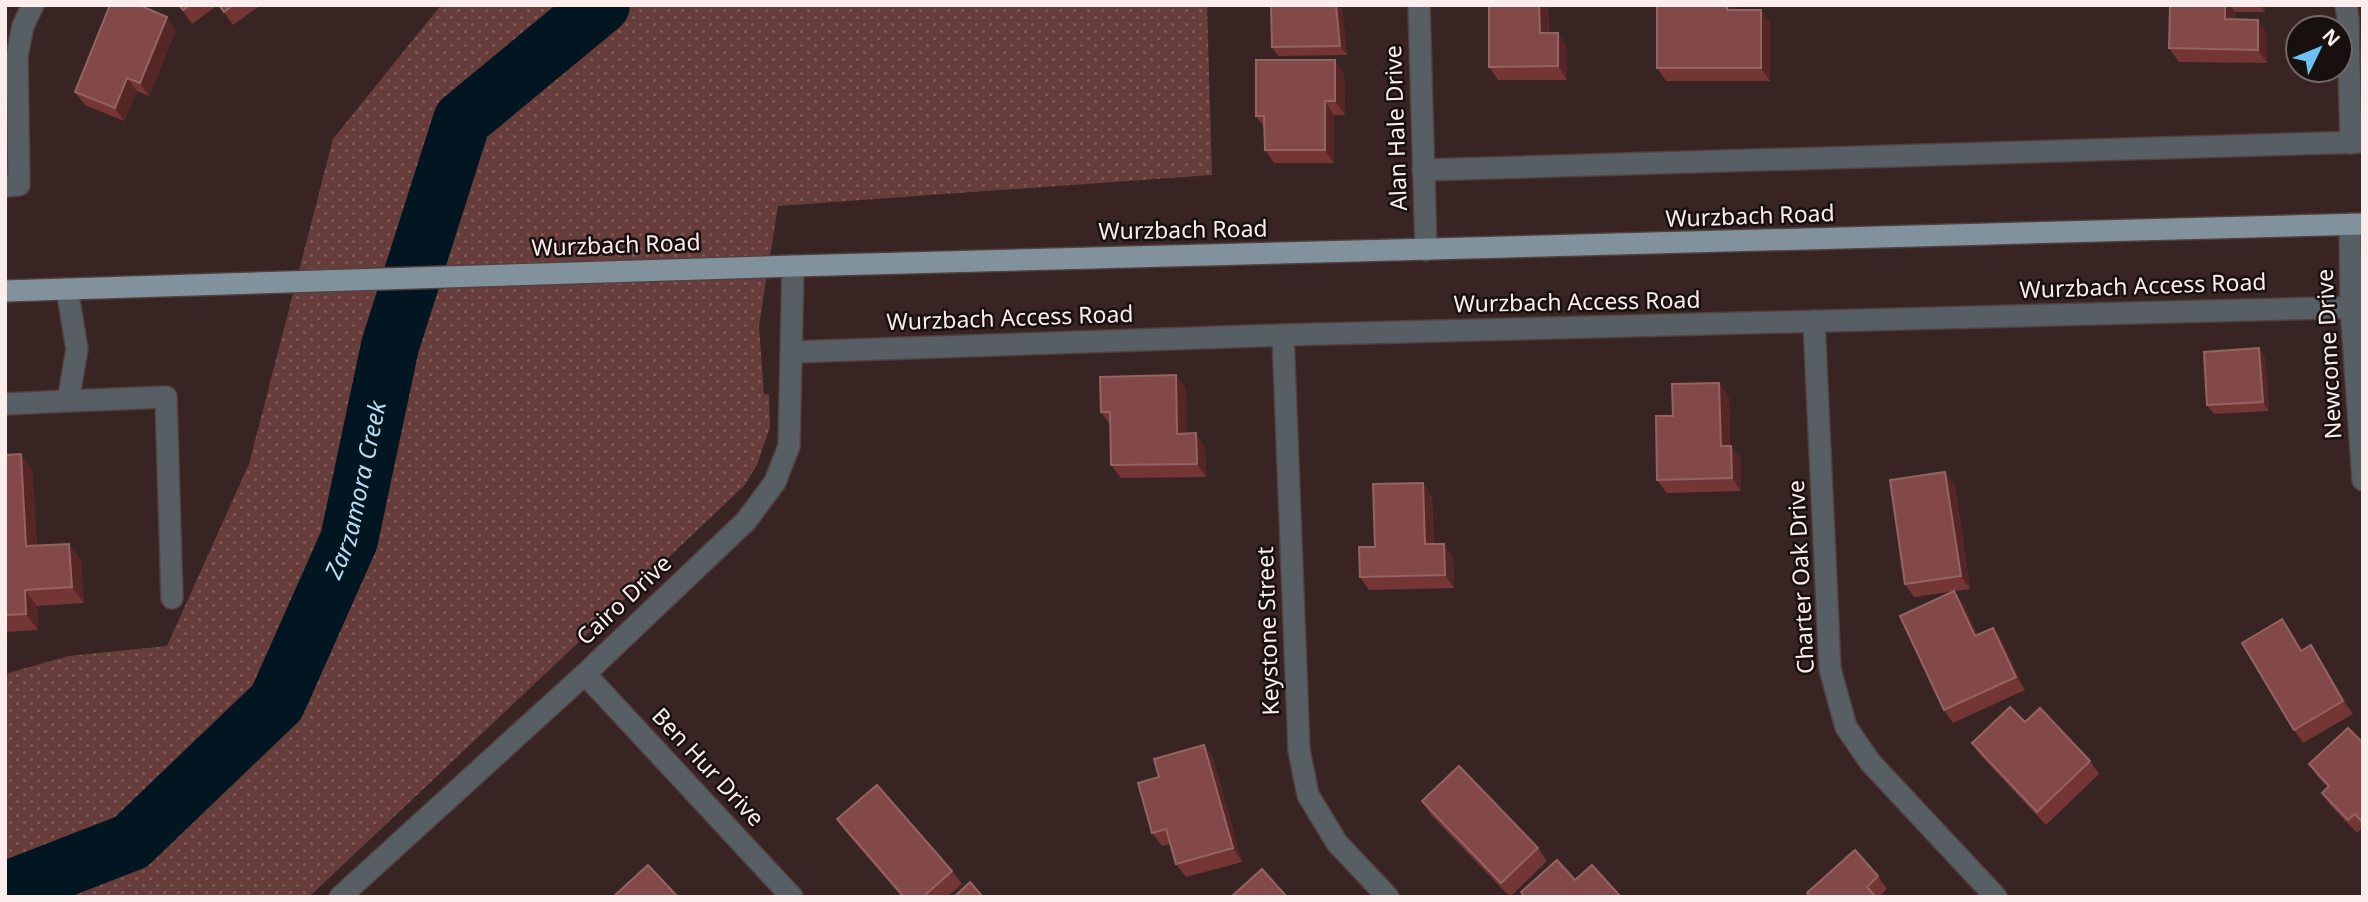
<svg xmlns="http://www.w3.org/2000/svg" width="2368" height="902" viewBox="0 0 2368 902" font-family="'Noto Sans',sans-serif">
	<defs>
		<pattern id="grass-dots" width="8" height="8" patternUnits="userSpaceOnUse" patternTransform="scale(1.75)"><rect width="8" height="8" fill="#673d3b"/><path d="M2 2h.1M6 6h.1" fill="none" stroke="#7e5958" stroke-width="1.8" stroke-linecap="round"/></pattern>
	</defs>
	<rect width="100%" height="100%" fill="#372423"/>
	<path fill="url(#grass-dots)" d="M441,5h766l5,170 -434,31 -19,120 5,68h5l1,33 -13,38 -13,21 -435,411h-304v-223l63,-18 99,-10 82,-182 84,-325z"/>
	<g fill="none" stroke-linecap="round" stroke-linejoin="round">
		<path stroke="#021622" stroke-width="58" id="s1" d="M5,891l126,-49 146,-140 72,-162 41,-194 72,-226 139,-115"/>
		<defs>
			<g id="minor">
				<path d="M1419,5l7,245"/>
				<path d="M2346,5l2,14 3,124"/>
				<path d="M1423,170l940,-28"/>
				<path d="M5,186l14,-1 -2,-129 6,-30 10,-21"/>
				<path d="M2350,224l1,83 12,173"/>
				<path d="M1814,321l16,348 16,58 24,35 126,135"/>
				<path d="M1283,335l16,415 9,45 29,48 51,54"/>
				<path d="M792,352l491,-17 1080,-28"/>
				<path d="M68,401l98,-4 6,201"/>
				<path d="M5,404l63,-3 9,-52 -10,-60"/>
				<path d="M585,674l207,223"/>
				<path d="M340,897l245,-223 161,-153 29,-39 14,-36 4,-180"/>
			</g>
			<path id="major" d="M5,291l788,-25 1570,-42"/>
		</defs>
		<use href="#minor" stroke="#52403f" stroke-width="24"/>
		<use href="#major" stroke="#52403f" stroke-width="24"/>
		<use href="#minor" stroke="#575e64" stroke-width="21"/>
		<use href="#major" stroke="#82929d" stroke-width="21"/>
	</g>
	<g fill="#733635">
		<path d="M179,5h39l-26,19z"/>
		<path d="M219,5h42l-28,20z"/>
		<path d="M1548,5l1,28 18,13v34h-69l-9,-13z"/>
		<path d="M1657,5h79v5h25l9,13v58h-104l-9,-13z"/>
		<path d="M2170,5h95v7h-30v7l32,14v30l-88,-1 -10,-14z"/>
		<path d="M1342,8l5,47 -69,1 -6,-9z"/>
		<path d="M176,30l-27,66 -12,-5 -13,30 -39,-16 -10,-13z"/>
		<path d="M1344,73l1,42h-11v48h-60l-9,-13v-22l-9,-12z"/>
		<path d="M2265,357l4,54 -55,3 -7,-9z"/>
		<path d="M1186,388v46l19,13 1,30 -85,1 -10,-13 -1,-40 -9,-13z"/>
		<path d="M1729,396l1,50h1l10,13v32l-74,2 -10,-13 16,-64z"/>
		<path d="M5,455l27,15 5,75 44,15 3,43 -47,3 1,24 -33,2z"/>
		<path d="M1955,485l15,104 -56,8 -9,-13z"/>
		<path d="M1432,496l2,48h10l9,13 1,31 -85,2 -9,-13 15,-30z"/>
		<path d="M1964,604l13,30 16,-6 9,13 23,49 -72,33 -9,-13z"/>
		<path d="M2282,619l20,31 18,9 33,55 -50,29 -9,-13z"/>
		<path d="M2025,722l65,39 9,13 -53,51 -65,-69 -9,-13z"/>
		<path d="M2363,743v85l-6,5 -26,-27 -9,-13 6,-6 -10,-10 -9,-13z"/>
		<path d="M1204,745l9,13 29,104 -56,15 -10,-13 -6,-20 -8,2 -10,-13 7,-56z"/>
		<path d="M1422,801l116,47 9,13 -37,36 -79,-82z"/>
		<path d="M837,819l115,52 10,13 -15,13h-45l-56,-65z"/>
		<path d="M1878,876l9,13 -8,8h-70z"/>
	</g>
	<g fill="#552625">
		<path d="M1336,5h4l2,3 5,47 -7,-9z"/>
		<path d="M1539,5h9l1,42 -9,-14z"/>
		<path d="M1727,5h9v18l-9,-13z"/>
		<path d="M2225,5h5l5,7 -1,20 -9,-13z"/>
		<path d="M2260,5h5v7z"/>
		<path d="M1761,10l9,13v58l-9,-13z"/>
		<path d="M167,17l9,13 -27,66 -9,-13z"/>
		<path d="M2258,20l9,13v30l-9,-13z"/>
		<path d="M1558,33l9,13v34l-9,-14z"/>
		<path d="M1335,60l9,13 1,42 -10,-14z"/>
		<path d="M127,78l10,13 -13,30 -9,-13z"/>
		<path d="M1325,101l9,14v48l-9,-13z"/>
		<path d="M2259,348l6,9 4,54 -6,-9z"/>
		<path d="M1176,375l10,13 1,59 -10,-13z"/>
		<path d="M1719,383l10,13 1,63 -9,-13z"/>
		<path d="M1196,433l9,14 1,30 -9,-13z"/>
		<path d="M1731,446l10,13v32l-9,-13z"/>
		<path d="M21,454l11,16 6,92 -12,-16z"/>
		<path d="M1945,472l10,13 15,104 -9,-13z"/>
		<path d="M1423,483l9,13 2,61 -9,-13z"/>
		<path d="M69,544l12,16 3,43 -12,-16z"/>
		<path d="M1444,544l9,13 1,31 -9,-13z"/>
		<path d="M25,590l12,16 1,24 -12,-16z"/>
		<path d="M1954,591l10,13 20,45 -9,-13z"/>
		<path d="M2282,619l10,13 19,32 -10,-13z"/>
		<path d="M1993,628l9,13 23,49 -9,-13z"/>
		<path d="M2311,645l9,14 33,55 -10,-13z"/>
		<path d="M1204,745l9,13 29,104 -9,-14z"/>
	</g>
	<g fill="#824948" stroke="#946362" stroke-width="2">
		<path d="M110,5h29l28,12 -27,66 -13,-5 -12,30 -40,-16z"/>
		<path d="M179,5h11l-7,5z"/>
		<path d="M219,5h14l-9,7z"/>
		<path d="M1271,5h65l4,41 -68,1z"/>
		<path d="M1489,5h50l1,28h18v33l-69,1z"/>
		<path d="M1657,5h70v5h34v58h-104z"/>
		<path d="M2170,5h55v14l33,1v30l-89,-2z"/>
		<path d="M1256,60h79v41h-10v49h-60l-1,-34h-8z"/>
		<path d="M2259,348l4,54 -56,3 -3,-53z"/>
		<path d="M1176,375l1,59 19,-1 1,31 -86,1 -1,-53h-9l-1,-35z"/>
		<path d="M1719,383l2,63h10l1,32 -75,2 -1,-64h17l-1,-32z"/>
		<path d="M21,454l5,92 43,-2 3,43 -47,3 1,24 -21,1v-160z"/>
		<path d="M1945,472l16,104 -56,8 -15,-104z"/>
		<path d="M1423,483l2,61h19l1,31 -85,2 -1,-30h16l-2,-63z"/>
		<path d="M1954,591l21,45 18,-8 23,49 -72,33 -44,-94z"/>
		<path d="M2282,619l19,32 10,-6 32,56 -49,29 -52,-87z"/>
		<path d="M2010,707l15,15 15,-14 50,53 -53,51 -65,-69z"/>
		<path d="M2348,728l15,15v80l-8,-9 -7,6 -26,-27 7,-7 -20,-22z"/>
		<path d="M1204,745l29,103 -57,16 -10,-35 -14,4 -14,-50 21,-6 -5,-18z"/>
		<path d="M1459,766l79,82 -37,35 -79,-82z"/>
		<path d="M877,785l75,86 -29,26h-19l-67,-78z"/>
		<path d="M1855,850l23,26 -11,11 9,10h-66l-3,-4z"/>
		<path d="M1557,860l18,20 17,-15 29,32h-96l-4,-5z"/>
		<path d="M648,865l30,32h-65z"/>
		<path d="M1262,869l25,28h-56z"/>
		<path d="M970,882l13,15h-29z"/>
	</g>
	<g text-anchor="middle" stroke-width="5" stroke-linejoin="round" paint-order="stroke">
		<g font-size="23" fill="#faedec" stroke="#18100f">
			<text transform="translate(1396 128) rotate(-92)" y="8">Alan Hale Drive</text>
			<text transform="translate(1750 216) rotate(-2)" y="8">Wurzbach Road</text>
			<text transform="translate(1183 230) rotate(-1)" y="8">Wurzbach Road</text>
			<text transform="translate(616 245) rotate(-2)" y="8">Wurzbach Road</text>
			<text transform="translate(2143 286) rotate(-2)" y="8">Wurzbach Access Road</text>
			<text transform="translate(1577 302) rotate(-1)" y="8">Wurzbach Access Road</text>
			<text transform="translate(1010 318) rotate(-2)" y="8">Wurzbach Access Road</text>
			<text transform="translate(2329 354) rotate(-93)" y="8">Newcome Drive</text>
			<text transform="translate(1801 577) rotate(-93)" y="8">Charter Oak Drive</text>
			<text transform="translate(624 600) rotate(-43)" y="8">Cairo Drive</text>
			<text transform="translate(1268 631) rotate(-92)" y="8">Keystone Street</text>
			<text transform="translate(708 767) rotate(47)" y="8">Ben Hur Drive</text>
		</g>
		<g font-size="24" font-style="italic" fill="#b9ddf4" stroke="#18100f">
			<text dy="8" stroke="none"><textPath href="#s1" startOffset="565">Zarzamora Creek</textPath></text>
		</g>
	</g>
	<rect width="2368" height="902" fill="none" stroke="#faedec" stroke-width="14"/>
	<g transform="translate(2319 49) rotate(47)"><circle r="33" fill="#18100f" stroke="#726867" stroke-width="2"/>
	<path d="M0-5L12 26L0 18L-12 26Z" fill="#6ec2f3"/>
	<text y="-10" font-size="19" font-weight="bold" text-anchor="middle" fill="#faedec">N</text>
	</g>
</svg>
